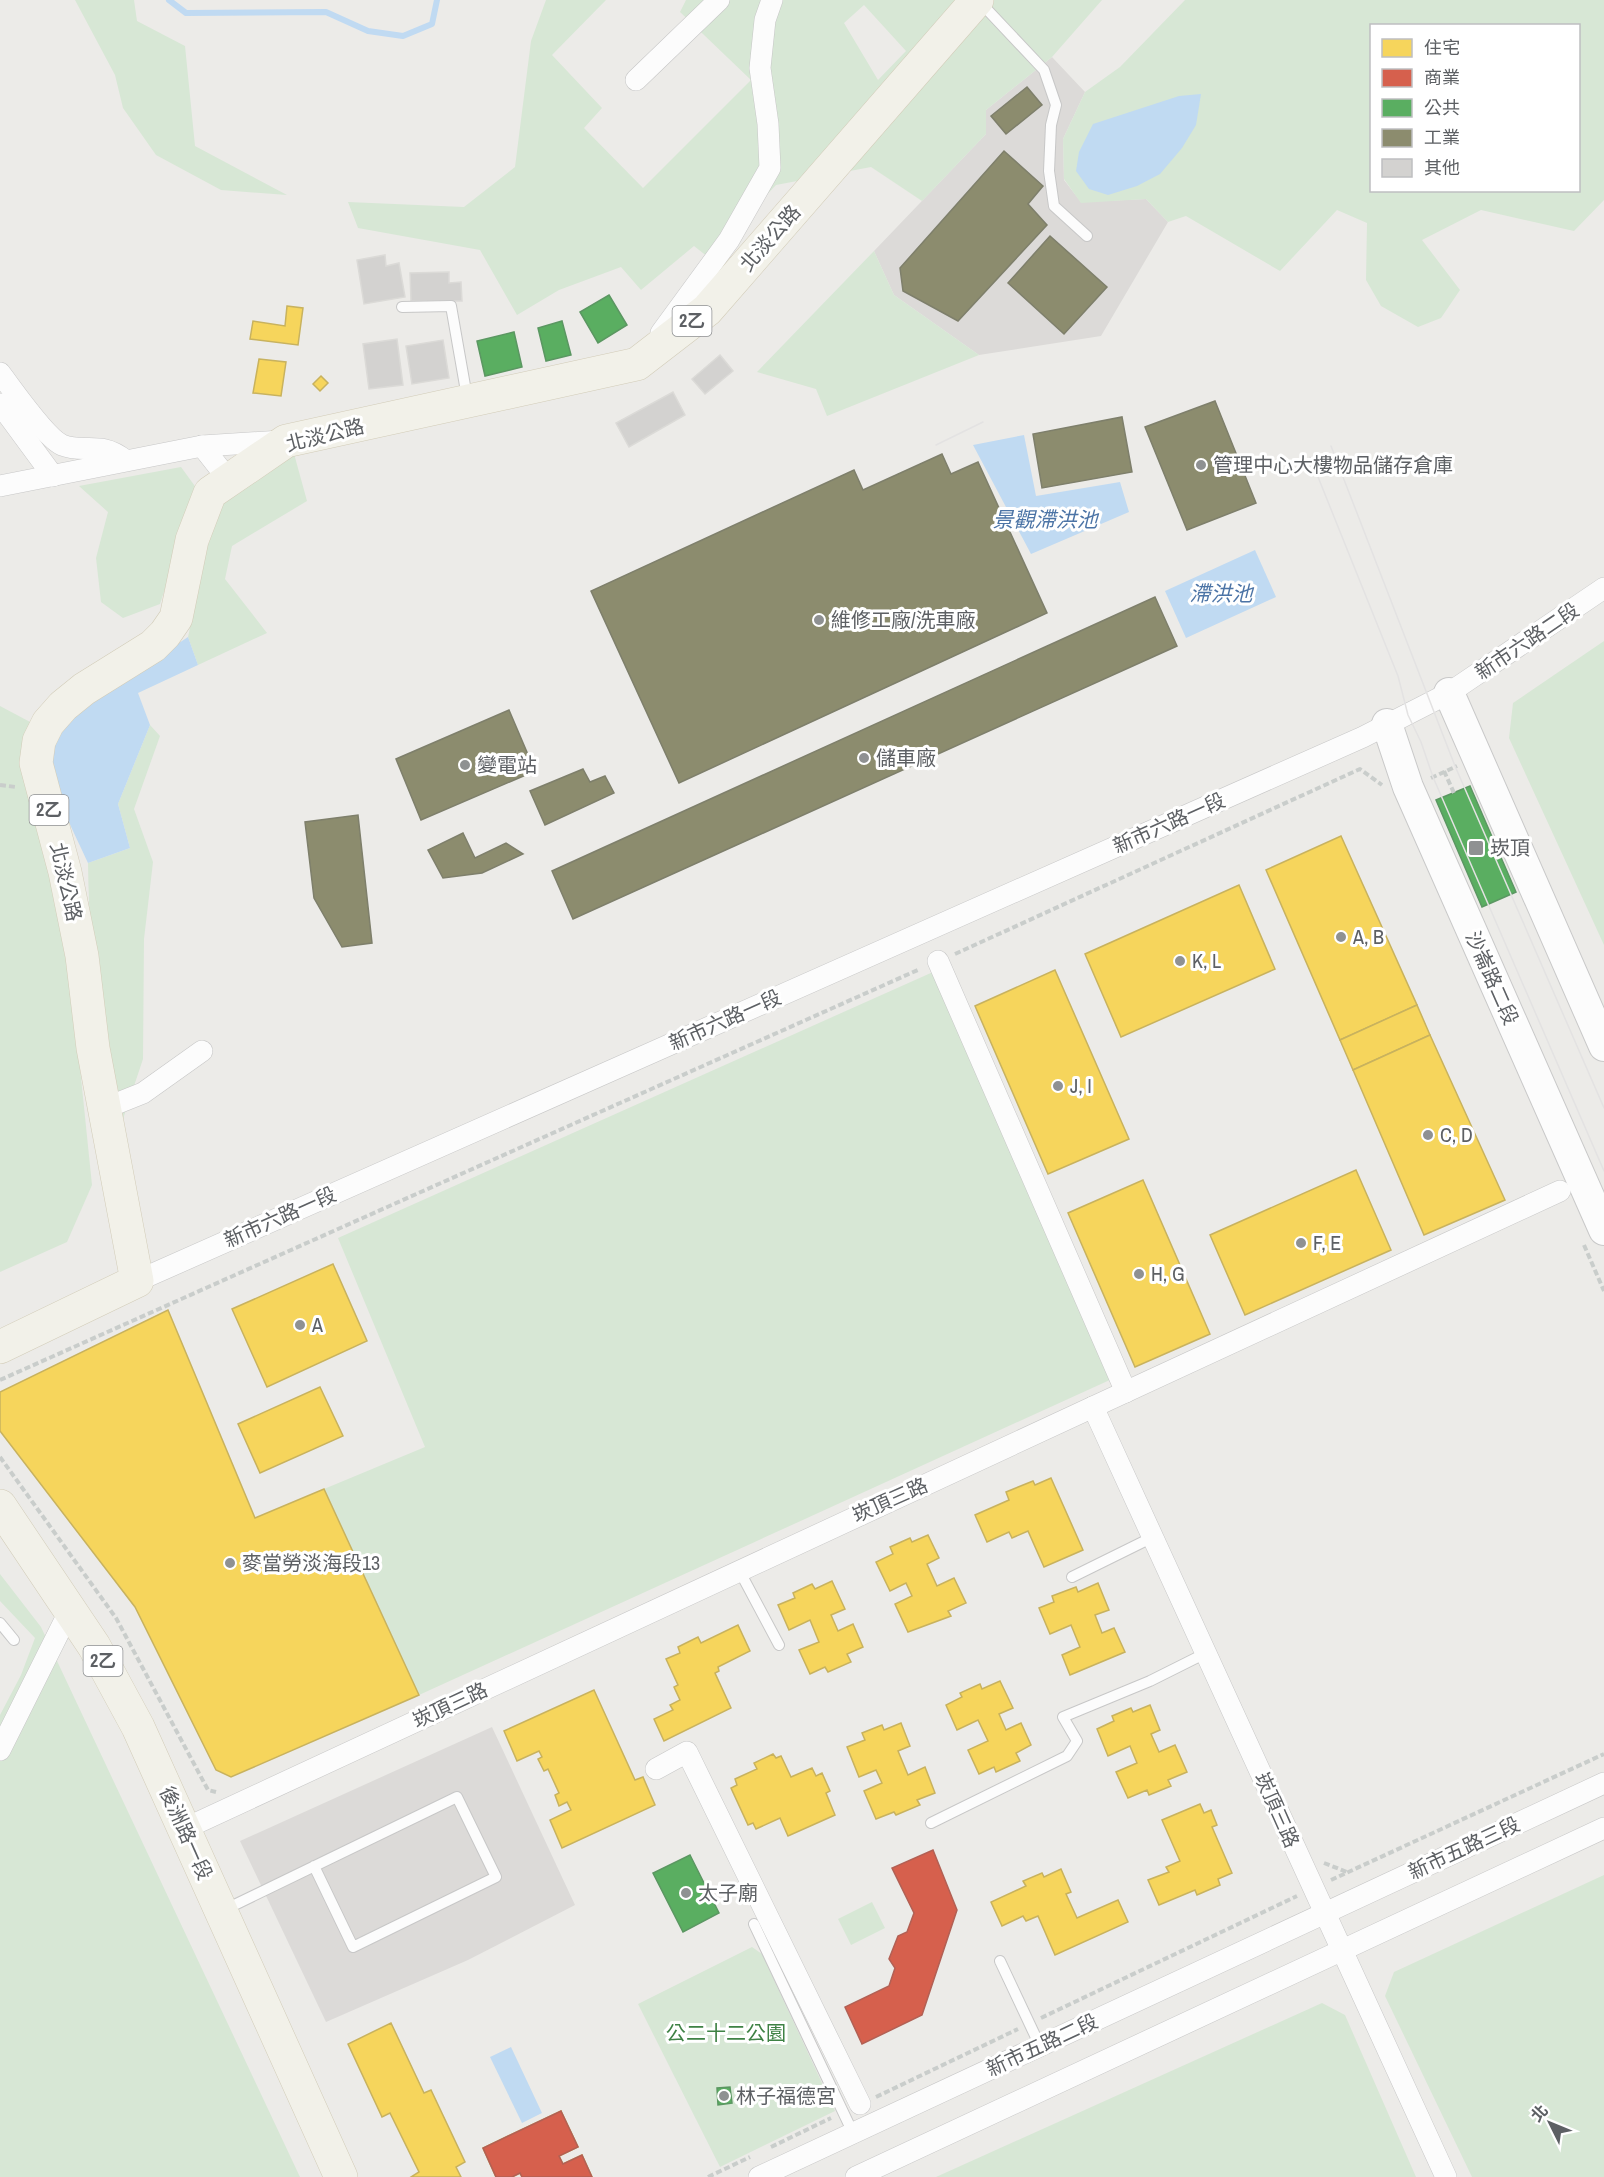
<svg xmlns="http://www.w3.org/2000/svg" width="1604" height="2177" viewBox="0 0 1604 2177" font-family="'Archivo Narrow','Noto Sans TC',sans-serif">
	<rect width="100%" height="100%" fill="#ecebe8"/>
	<g fill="#dcdad8">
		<path d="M1052,57l33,35 -22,47 1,41 17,22 65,-3 22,23 -67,114 -122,19 -85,-60 -20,-44 112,-117v-24z"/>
		<path d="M492,1727l83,178 -107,55 -142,62 -86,-181z"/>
	</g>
	<g fill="#d7e7d5" fill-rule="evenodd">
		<path d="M75,0h59l3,21 48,25 10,100 92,49 -66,-5 -65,-35 -33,-47 -8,-33z"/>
		<path d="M546,0h60l-54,55 50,53 -18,20 59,60 108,-108 -71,-68 6,-12h416l-50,57 -66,53v24l-64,67 -51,-34 -95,18 -68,72 -14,-11 -53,44 -20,-23 -62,23 -42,25 -37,-65 -122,-22 -10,-26 116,5 51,-40 16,-126zM864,5l42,46 -28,29 -34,-57z"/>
		<path d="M1185,0h419v200l-30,31 -93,-21 -59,30 38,50 -19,28 -23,9 -37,-21 -15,-26 1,-57 -30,-13 -57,61 -94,-55 -18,6 -22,-23 -65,4 -17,-24 -1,-40 22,-47 35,-25zM1372,26h206v164h-206z"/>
		<path d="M874,251l20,44 85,60 -152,61 -11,-27 -59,-17z"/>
		<path d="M293,450l14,51 -75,45 -7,33 42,54 -69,32 -10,-28 26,-122 16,-27z"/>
		<path d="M181,467l16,22 -37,115 -37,14 -22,-16 -5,-44 12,-46 -29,-26z"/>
		<path d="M1604,641v304l-95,-207 4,-35z"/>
		<path d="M0,706l32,17 35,218 25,244 -25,57 -67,30z"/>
		<path d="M150,725l10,11 -26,73 19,53 -9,77 -1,120 -21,63c-23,-84 -33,-172 -34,-259l42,-15 -12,-44z"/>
		<path d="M933,972l179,407 -693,316 -95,-206 101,-42 -87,-209z"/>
		<path d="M0,1574l41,53 259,550h-300v-462l21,-40 14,-37 -35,-37z"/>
		<path d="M1604,1875v302h-132l-87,-181 9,-24z"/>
		<path d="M872,1902l13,26 -34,17 -13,-26z"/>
		<path d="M752,1947l10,7 73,157 -115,56 -82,-163z"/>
		<path d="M1322,2003l23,12 71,162h-480z"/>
	</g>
	<g fill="#c0daf2">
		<path d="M1201,94l-5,31 -14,23 -22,26 -23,12 -29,9 -19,-6 -13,-18 3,-19 14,-28 86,-28z"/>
		<path d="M1024,435l12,61 84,-14 9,30 -98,42 -58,-109z"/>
		<path d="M1255,550l21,47 -90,41 -21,-47z"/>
		<path d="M188,637l10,28 -60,28 12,32 -32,79 12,44 -42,15c-19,-43 -52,-96 -26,-142z"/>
		<path d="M511,2047l31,66 -20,10 -32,-66z"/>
	</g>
	<g fill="#f6d55c" stroke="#c8b25e" stroke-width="1.5">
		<path d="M287,306l16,2 -5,37 -48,-6 3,-18 32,5z"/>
		<path d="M259,359l27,3 -5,34 -28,-3z"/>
		<path d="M321,376l7,7 -8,8 -7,-7z"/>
		<path d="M1341,836l76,169 -77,35 -74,-170z"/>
		<path d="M1239,885l36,84 -154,68 -36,-83z"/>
		<path d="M1055,970l74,169 -81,35 -73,-168z"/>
		<path d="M1417,1005l13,30 -77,35 -13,-30z"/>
		<path d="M1430,1035l75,165 -81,35 -71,-165z"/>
		<path d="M1356,1170l35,80 -146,65 -35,-80z"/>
		<path d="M1143,1180l67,154 -75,33 -67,-154z"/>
		<path d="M333,1264l34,77 -100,46 -35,-78z"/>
		<path d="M168,1310l87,208 69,-29 95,206 -188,82 -15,-7 -81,-163 -135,-176v-39z"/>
		<path d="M320,1387l23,49 -83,37 -22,-49z"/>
		<path d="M1051,1478l32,72 -39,17 -16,-36 -16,7 -3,-6 -22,10 -12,-27 34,-15 -3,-8 27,-11 2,4z"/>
		<path d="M928,1535l11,23 -12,6 10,22 17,-8 12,25 -18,8 3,5 -43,16 -13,-28 17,-8 -6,-13 -16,8 -14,-29 17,-8 -3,-7 20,-9 2,4z"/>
		<path d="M832,1581l13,28 -14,6 7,16 15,-7 10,23 -16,7 4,8 -23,10 -3,-5 -15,7 -11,-24 20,-8 -9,-22 -21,10 -11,-25 17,-7 -2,-5 19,-9 3,5z"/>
		<path d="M1098,1583l11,27 -14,5 7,18 12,-5 11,24 -55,23 -8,-20 18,-8 -9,-22 -21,9 -11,-26 15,-6 -2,-6 24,-9 2,5z"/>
		<path d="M738,1625l12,26 -32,16 1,4 -4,2 16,35 -67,33 -10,-22 19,-9 -3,-5 10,-5 -6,-13 4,-2 -12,-26 14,-6 -2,-6 20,-10 3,6z"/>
		<path d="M1000,1681l13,27 -14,6 7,16 15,-7 10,22 -15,8 4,8 -24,11 -2,-5 -15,7 -11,-24 20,-9 -10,-21 -21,10 -11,-25 16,-8 -2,-4 20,-9 2,5z"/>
		<path d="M594,1690l41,90 8,-3 12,28 -93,43 -12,-28 21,-10 -4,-8 -8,4 -4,-11 4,-2 -11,-24 -4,2 -6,-12 4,-2 -3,-6 -22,10 -13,-30z"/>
		<path d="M1150,1705l10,25 -9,4 8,18 16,-7 12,27 -19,8 3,6 -22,9 -2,-5 -19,8 -12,-26 21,-9 -7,-17 -22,10 -11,-27 17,-8 -2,-5 19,-8 2,4z"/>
		<path d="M901,1723l9,23 -12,5 10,24 17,-8 10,26 -18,7 3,5 -24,10 -2,-3 -18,7 -12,-28 18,-8 -6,-13 -17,7 -12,-30 18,-7 -3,-7 20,-8 2,5z"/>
		<path d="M773,1754l3,4 5,-2 10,21 21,-9 4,8 6,-3 8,18 -4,2 9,22 -47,21 -8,-18 -24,11 -3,-6 -5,2 -17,-37 6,-3 -2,-6 22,-10 -3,-6z"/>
		<path d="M1200,1804l4,9 7,-3 6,15 -5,2 20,46 -14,6 2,6 -23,10 -2,-5 -36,15 -11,-25 21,-8 -3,-5 14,-6 -18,-41z"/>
		<path d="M1061,1869l10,23 -5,2 11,24 41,-18 10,22 -73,33 -17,-39 -12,5 -3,-5 -21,10 -11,-24 35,-16 -3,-5 19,-8 2,4z"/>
		<path d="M391,2023l33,70 7,-3 34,72 -9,5 5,10h-50l8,-5 -29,-59 -8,4 -34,-73z"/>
		<path d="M561,2111l17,36 -19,9 4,8 19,-9 10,22h-70l-2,-4 -8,4h-16l-13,-29z"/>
	</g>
	<g fill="#d6604d" stroke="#b26054" stroke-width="1.5">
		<path d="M933,1850l24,60 -35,105 -60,29 -17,-37 44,-21 6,-18 -6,-9 9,-23 9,-4 7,-19 -22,-45z"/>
		<path d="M561,2111l17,36 -19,9 4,8 19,-9 10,22h-70l-2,-4 -8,4h-16l-13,-29z"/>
	</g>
	<g fill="#5aae61" stroke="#5b9762" stroke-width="1.5">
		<path d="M609,295l18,30 -29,18 -18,-31z"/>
		<path d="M562,321l9,34 -25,6 -8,-33z"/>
		<path d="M514,332l8,35 -37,9 -8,-35z"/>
		<path d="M1470,786l46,106 -34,15 -46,-107z"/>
		<path d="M690,1855l29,58 -36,19 -30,-59z"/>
		<path d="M730,2087l2,16 -14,2 -1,-17z"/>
	</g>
	<g fill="#8c8c6e" stroke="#7e7f6b" stroke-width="1.5">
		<path d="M1027,87l15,18 -36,29 -15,-18z"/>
		<path d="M1004,151l39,35 -15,18 19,21 -89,96 -55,-30 -3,-23z"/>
		<path d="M1050,236l57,51 -43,47 -56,-51z"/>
		<path d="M1215,401l41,102 -69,27 -42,-103z"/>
		<path d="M1122,417l10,55 -90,16 -9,-54z"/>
		<path d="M942,454l9,20 27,-12 69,151 -368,170 -88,-192 263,-121 9,20z"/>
		<path d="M1155,597l22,49 -604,273 -21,-48z"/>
		<path d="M509,710l26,61 -114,49 -25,-61z"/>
		<path d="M583,769l7,13 15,-6 9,17 -69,32 -15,-34z"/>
		<path d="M358,815l14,128 -30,4 -28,-49 -9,-76z"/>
		<path d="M463,833l12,25 31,-15 17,11 -41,19 -39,5 -15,-28z"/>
	</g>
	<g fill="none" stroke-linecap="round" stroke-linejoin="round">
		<path stroke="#c0daf2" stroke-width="6" d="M169,0l17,13 140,-1 42,19 35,5 29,-12 5,-24"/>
	</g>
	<g fill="#d3d2d0" stroke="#dbdad7" stroke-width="1.5">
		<path d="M385,255l1,11 13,-3 6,34 -41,7 -7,-44z"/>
		<path d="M449,272v11l12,-1 1,19h-51l-1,-28z"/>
		<path d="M397,339l6,46 -34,4 -6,-45z"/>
		<path d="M443,340l6,38 -37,6 -6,-38z"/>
		<path d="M720,355l13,16 -28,23 -13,-15z"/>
		<path d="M673,392l12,23 -56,32 -13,-24z"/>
	</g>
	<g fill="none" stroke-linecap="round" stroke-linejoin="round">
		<defs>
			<g id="lane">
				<path d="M979,1l65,69 12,35 -5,20 -2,46 5,35 33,30"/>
				<path d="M402,307l49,-1 16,91"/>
				<path d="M739,1570l40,75"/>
				<path d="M1072,1577l81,-40"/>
				<path d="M0,1623l14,17"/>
				<path d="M931,1823l136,-67 10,-15 -14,-24 87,-36 56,-28"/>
				<path d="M224,1910l233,-113 39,80 -143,70 -39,-81"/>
				<path d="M754,1924l99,209"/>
				<path d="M1000,1961l40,85"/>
			</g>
			<g id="street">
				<path d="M636,80l83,-80"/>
				<path d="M661,333l68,-93 41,-72 -2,-44 -8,-56 5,-48 7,-20"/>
				<path d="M0,373c13,17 45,64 62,72 22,9 38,-5 63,15"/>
				<path d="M0,404l53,72"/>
				<path d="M202,446l26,33"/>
				<path d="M0,486l202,-40 80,-5"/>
				<path d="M938,961l188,431"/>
				<path d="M103,1109l40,-16 59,-42"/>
				<path d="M137,1281l1226,-544 86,-44 155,-105"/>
				<path d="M1093,1407l467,-216"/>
				<path d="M0,1750l70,-140"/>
				<path d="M656,1769l31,-17 173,352"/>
				<path d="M184,1829l909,-422 353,770"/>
				<path d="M759,2177l845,-394"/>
				<path d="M856,2177l748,-349"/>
			</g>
			<g id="secondary">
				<path d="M1449,693l155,353"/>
				<path d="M1387,724l21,63 196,443"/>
			</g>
			<g id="primary">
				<path d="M0,1347l137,-66 -44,-233 -11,-92 -17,-84 -29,-109 3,-22 9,-18 15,-17 21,-17 69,-43 12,-12 11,-16 16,-78 18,-47 76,-52 351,-77 70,-54 270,-310"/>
				<path d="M0,1506l94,140 44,81 203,450"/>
			</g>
		</defs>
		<use href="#lane" stroke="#c7c7c7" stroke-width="12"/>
		<use href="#street" stroke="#c7c7c7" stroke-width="22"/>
		<use href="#secondary" stroke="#c9c9c9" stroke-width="32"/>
		<use href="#primary" stroke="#d2ccb8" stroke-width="34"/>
		<g stroke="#c9cdcb" stroke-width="4" stroke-dasharray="6 3" stroke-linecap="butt">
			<path d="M1444,771l10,22"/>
			<path d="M1431,778l26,-12"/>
			<path d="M0,785l16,2"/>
			<path d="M955,954l405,-185 22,16"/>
			<path d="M1584,1245l20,46"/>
			<path d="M0,1380l920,-411"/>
			<path d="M0,1457l116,161 92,172 8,2"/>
			<path d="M1324,1863l23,9"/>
			<path d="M1331,1880l273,-126"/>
			<path d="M1041,2018l256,-122"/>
			<path d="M876,2097l142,-68"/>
			<path d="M771,2147l60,-29"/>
			<path d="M708,2177l42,-20"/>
		</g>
		<use href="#lane" stroke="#fcfcfc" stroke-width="10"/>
		<use href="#street" stroke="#fcfcfc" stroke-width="21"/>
		<use href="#secondary" stroke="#fcfcfc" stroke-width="30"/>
		<use href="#primary" stroke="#f2f1e9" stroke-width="33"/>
		<g stroke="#e3e2e2" stroke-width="1.5">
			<path d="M936,445l47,-23"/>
			<path d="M1331,446l124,320 149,342"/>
			<path d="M1310,457l88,219 10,39 13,27 12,35 171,394"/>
		</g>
	</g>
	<g fill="#8f9192" stroke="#fff" stroke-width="2">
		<circle cx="1201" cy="465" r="6"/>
		<circle cx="819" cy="620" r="6"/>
		<circle cx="864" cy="758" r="6"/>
		<circle cx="465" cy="765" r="6"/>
		<rect x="1468" y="840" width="16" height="16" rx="3"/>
		<circle cx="1341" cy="937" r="6"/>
		<circle cx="1180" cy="961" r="6"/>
		<circle cx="1058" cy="1086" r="6"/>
		<circle cx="1428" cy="1135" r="6"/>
		<circle cx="1301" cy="1243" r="6"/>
		<circle cx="1139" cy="1274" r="6"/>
		<circle cx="300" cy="1325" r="6"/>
		<circle cx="230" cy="1563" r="6"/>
		<circle cx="686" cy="1893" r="6"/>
		<circle cx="724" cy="2096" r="6"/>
	</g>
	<g text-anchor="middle" stroke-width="6" stroke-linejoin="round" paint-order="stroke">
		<g fill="#fff" stroke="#8e9092" stroke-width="1.5">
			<rect x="672.5" y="306" width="39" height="30" rx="4.5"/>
			<rect x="29.5" y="795" width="39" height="30" rx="4.5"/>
			<rect x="83.5" y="1646" width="39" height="30" rx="4.5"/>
		</g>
		<g font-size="18" font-weight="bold" fill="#5d6064">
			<text x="692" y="327">2乙</text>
			<text x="49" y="816">2乙</text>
			<text x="103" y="1667">2乙</text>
		</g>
		<g font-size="20" fill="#5d6064" stroke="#fff">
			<text transform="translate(770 238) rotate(-49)" y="7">北淡公路</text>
			<text transform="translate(325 435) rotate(-14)" y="7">北淡公路</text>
			<text transform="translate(1527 641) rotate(-34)" y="7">新市六路二段</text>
			<text transform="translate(1169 823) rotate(-24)" y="7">新市六路一段</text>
			<text transform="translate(66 882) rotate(77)" y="7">北淡公路</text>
			<text transform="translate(1492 978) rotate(66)" y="7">沙崙路二段</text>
			<text transform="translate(725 1020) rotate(-24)" y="7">新市六路一段</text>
			<text transform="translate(280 1217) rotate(-24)" y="7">新市六路一段</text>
			<text transform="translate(890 1500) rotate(-24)" y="7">崁頂三路</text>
			<text transform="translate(450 1705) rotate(-25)" y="7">崁頂三路</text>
			<text transform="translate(1277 1810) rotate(66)" y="7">崁頂三路</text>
			<text transform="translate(186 1833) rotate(66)" y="7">後洲路一段</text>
			<text transform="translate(1464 1848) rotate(-25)" y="7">新市五路三段</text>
			<text transform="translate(1042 2045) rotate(-25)" y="7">新市五路二段</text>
		</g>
		<g font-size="20" fill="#5d6064" stroke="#fff" text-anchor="start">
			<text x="1213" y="472">管理中心大樓物品儲存倉庫</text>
			<text x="831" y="627">維修工廠/洗車廠</text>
			<text x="876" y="765">儲車廠</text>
			<text x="477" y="772">變電站</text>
			<text x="1490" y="855">崁頂</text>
			<text x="1353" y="944">A, B</text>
			<text x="1192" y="968">K, L</text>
			<text x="1070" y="1093">J, I</text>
			<text x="1440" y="1142">C, D</text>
			<text x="1313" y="1250">F, E</text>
			<text x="1151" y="1281">H, G</text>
			<text x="312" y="1332">A</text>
			<text x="242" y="1570">麥當勞淡海段13</text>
			<text x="698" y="1900">太子廟</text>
			<text x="736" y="2103">林子福德宮</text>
		</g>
		<g font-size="20" fill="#3f8245" stroke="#fff">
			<text x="726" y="2040">公二十二公園</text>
		</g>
		<g font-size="21" font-style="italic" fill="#4c74a6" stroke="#fff">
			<text x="1045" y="527">景觀滯洪池</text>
			<text x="1221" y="601">滯洪池</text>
		</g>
	</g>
	<rect x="1370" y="24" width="210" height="168" fill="#ffffff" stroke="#bebfc1" stroke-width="1.5"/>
	<rect x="1382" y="39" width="30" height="18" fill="#f6d55c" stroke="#bebfc1" stroke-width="1.5"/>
	<text x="1424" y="54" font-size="18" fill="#5d6064">住宅</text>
	<rect x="1382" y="69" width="30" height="18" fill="#d6604d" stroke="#bebfc1" stroke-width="1.5"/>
	<text x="1424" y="84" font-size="18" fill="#5d6064">商業</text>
	<rect x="1382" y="99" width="30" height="18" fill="#5aae61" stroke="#bebfc1" stroke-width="1.5"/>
	<text x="1424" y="114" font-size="18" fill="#5d6064">公共</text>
	<rect x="1382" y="129" width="30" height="18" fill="#8c8c6e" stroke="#bebfc1" stroke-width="1.5"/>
	<text x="1424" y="144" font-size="18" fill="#5d6064">工業</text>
	<rect x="1382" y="159" width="30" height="18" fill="#d3d2d0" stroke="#bebfc1" stroke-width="1.5"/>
	<text x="1424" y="174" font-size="18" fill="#5d6064">其他</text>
	<g transform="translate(1550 2123) rotate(313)" stroke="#ffffff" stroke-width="4.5" paint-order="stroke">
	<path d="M0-4.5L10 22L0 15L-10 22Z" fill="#5d6064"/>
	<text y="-9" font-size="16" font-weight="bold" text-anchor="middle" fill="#5d6064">北</text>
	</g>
</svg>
